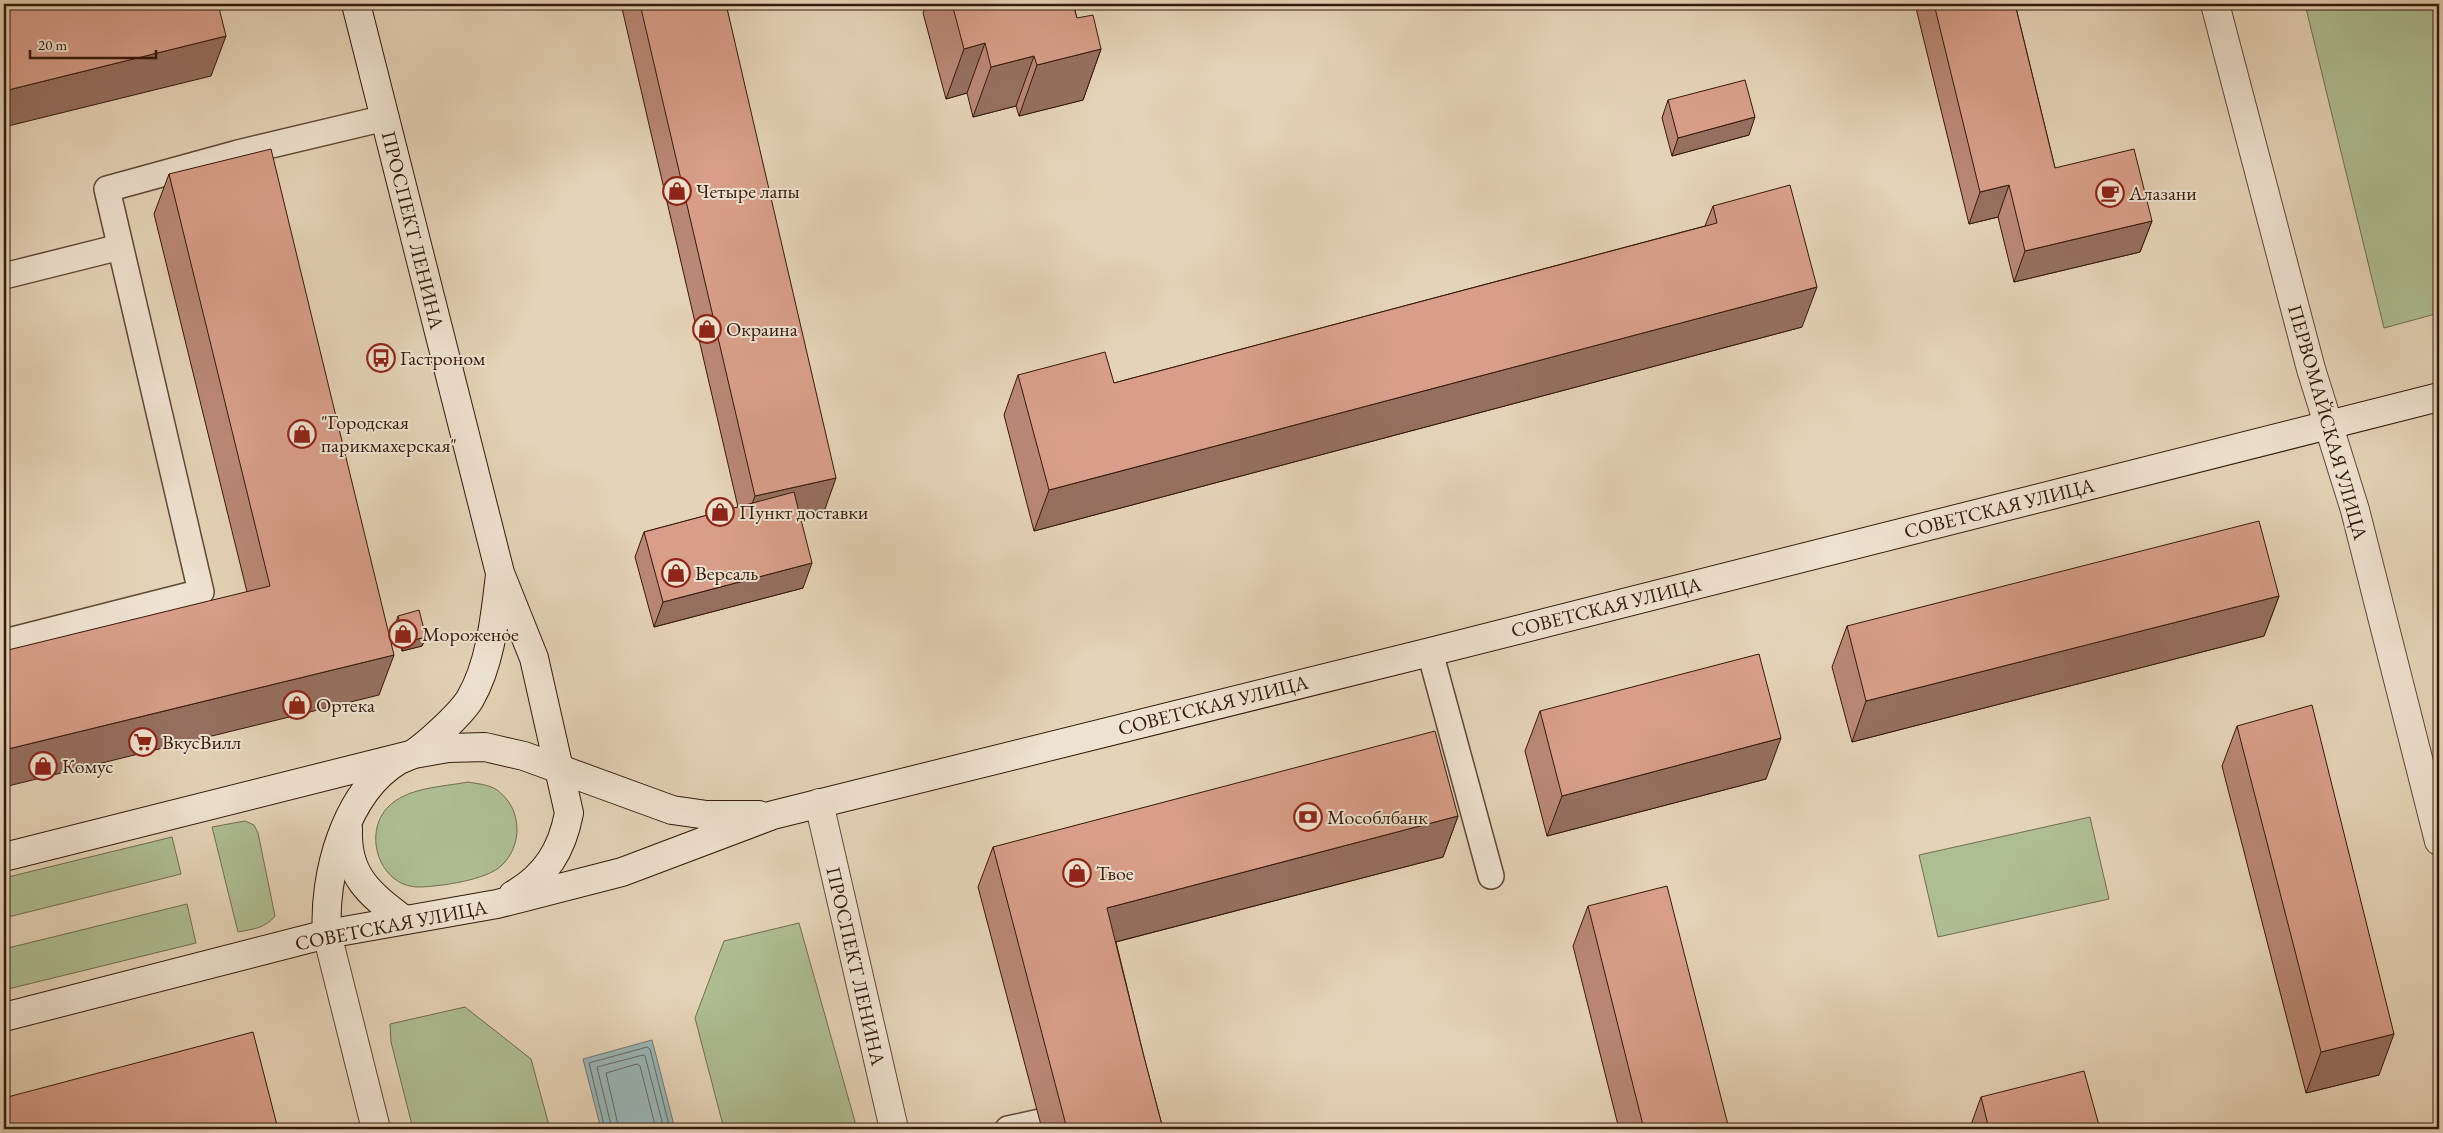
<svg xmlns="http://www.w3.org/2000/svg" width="2443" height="1133" viewBox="0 0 2443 1133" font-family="'EB Garamond',serif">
	<rect width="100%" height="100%" fill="#e5d3b7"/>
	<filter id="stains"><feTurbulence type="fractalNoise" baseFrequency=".004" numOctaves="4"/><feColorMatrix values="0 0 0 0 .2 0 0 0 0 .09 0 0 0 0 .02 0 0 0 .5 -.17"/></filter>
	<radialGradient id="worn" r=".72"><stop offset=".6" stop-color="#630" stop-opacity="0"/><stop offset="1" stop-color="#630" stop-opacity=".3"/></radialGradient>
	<g fill="#aebe93" stroke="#716c4f">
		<path d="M2305,4h134v309l-55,15z"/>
		<path d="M468,782c9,2 20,2 29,8 26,19 26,56 4,76 -15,14 -59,20 -80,21 -41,2 -60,-54 -32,-81 20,-19 53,-19 79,-24z"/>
		<path d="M2090,817l19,82 -171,38 -19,-82z"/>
		<path d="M245,821l9,4 4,8 17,83c-9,12 -22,13 -37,16l-26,-105z"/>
		<path d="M172,837l9,37 -177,44v-40z"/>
		<path d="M187,904l9,39 -192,47v-41z"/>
		<path d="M799,923l58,206h-133l-29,-111 29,-77z"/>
		<path d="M465,1007l66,52 19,70h-137l-22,-87 -1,-18z"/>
	</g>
	<path fill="#99b6b8" stroke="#717773" d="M652,1040l23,89h-74l-18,-70z"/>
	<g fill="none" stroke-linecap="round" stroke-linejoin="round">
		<g stroke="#666862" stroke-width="1">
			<path d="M605,1129l-16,-66 58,-16 3,2 20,80"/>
			<path d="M612,1129l-15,-62 46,-12 2,1 19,73"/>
			<path d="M619,1129l-13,-56 31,-9 3,2 16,63"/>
		</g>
		<defs>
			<g id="service">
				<path d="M4,276l116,-29"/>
				<path d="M4,642l197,-50 -94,-403 131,-36 147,-35"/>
				<path d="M1430,652l61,224"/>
				<path d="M1008,1129l32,-7"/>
			</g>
			<g id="tertiary">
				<path d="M2215,4l96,365 44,141 84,331"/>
				<path d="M819,803l75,326"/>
				<path d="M327,934l49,195"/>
			</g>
			<g id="secondary">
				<path d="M356,4l144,569 34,85 35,155c-7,37 -23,63 -56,82"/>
				<path d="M348,829c-2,47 22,65 56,91"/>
				<path d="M4,857l410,-103 34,-6 37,-1 39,9 148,54 35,5h52"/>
				<path d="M327,934c-4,-58 18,-142 72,-174 4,-2 9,-3 14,-6 14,-9 48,-40 57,-55 21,-36 25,-83 30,-124"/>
				<path d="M4,1017l323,-83 170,-30 125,-32 151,-57 657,-163 1009,-255"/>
			</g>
		</defs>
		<use href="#service" stroke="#604836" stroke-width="28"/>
		<use href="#tertiary" stroke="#604836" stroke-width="30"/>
		<use href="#secondary" stroke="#34190b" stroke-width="30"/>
		<use href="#service" stroke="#eee2d0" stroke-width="25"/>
		<use href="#tertiary" stroke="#eee2d0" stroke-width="28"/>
		<use href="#secondary" stroke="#eee2d0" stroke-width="28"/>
	</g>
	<g fill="#ba8876" stroke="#34190b">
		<path d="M621,4h105l99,505 -25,6 3,73 -149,39 -19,-70 9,-25 94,-25z"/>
		<path d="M927,4h146l4,14 24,31 -18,51 -64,16 -3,-10 -43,11 -6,-24 -21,6 -23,-86z"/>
		<path d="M1915,4h100l40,164 97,53 -12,31 -126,30 -16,-65 -29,7z"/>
		<path d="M1668,100l81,35 -77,21 -10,-38z"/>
		<path d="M169,174l210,521 -132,-103 -93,-378z"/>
		<path d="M1713,206l89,121 -768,204 -30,-116 14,-40 96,8 591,-157z"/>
		<path d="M2279,596l-15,40 -412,106 -20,-75 15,-41z"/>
		<path d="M398,616l28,21 -4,9 -20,5 -7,-26z"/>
		<path d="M1540,711l226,68 -219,57 -22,-85z"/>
		<path d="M2237,726l142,349 -73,18 -84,-327z"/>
		<path d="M1458,816l-15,41 -327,85 28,115 19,72h-121l-64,-242 15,-40z"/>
		<path d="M1588,906l141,223h-110l-46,-183z"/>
		<path d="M1981,1097l119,32h-127l-1,-7z"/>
	</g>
	<g fill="#976f60" stroke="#34190b">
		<path d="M226,36l-15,40 -207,51v-36z"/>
		<path d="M985,43l-18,50 -21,6 18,-50z"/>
		<path d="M1101,49l-18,51 -64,16 18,-51z"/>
		<path d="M1034,56l-18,50 -43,11 18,-50z"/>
		<path d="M1755,117l-6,18 -77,21 6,-18z"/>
		<path d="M2009,185l-11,32 -29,7 11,-32z"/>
		<path d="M2152,221l-12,31 -126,30 11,-31z"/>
		<path d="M1817,287l-15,40 -768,204 15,-41z"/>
		<path d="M836,478l-11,31 -82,19 12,-32z"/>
		<path d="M812,563l-9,25 -149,39 9,-25z"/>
		<path d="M2279,596l-15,40 -412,106 14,-41z"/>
		<path d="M426,637l-4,9 -20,5 3,-9z"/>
		<path d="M394,655l-15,40 -375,92v-37z"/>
		<path d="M1781,738l-15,41 -219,57 15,-40z"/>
		<path d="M1458,816l-15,41 -351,91 15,-40z"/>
		<path d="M2394,1034l-15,41 -73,18 15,-41z"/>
	</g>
	<g fill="#d89e89" stroke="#34190b">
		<path d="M4,4h214l8,32 -222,55z"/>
		<path d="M640,4h86l110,474 -81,18z"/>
		<path d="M952,4h121l4,14 16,-3 8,34 -64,16 -3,-9 -43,11 -6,-24 -21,6z"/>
		<path d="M1934,4h81l40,164 79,-19 18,72 -127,30 -16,-66 -29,7z"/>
		<path d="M1745,80l10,37 -77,21 -10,-38z"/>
		<path d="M271,149l123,506 -390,95v-99l266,-65 -101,-412z"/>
		<path d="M1790,185l27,102 -768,203 -31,-115 87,-23 9,31 603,-160 -4,-17z"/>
		<path d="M794,492l18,71 -149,39 -19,-70z"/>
		<path d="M2259,521l20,75 -413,105 -19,-75z"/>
		<path d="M419,610l7,27 -21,5 -7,-26z"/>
		<path d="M1759,654l22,84 -219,58 -22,-85z"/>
		<path d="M2312,705l82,329 -73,18 -84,-326z"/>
		<path d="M1435,731l23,85 -351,92 37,149 19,72h-96l-74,-282z"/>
		<path d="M1667,886l62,243h-85l-56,-223z"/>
		<path d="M253,1032l25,97h-274v-31z"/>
		<path d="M2084,1071l16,58h-111l-8,-32z"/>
	</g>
	<defs>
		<symbol id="shop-ring" viewBox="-11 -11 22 22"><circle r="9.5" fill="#eee2d0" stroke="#8f2418" stroke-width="1.5"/><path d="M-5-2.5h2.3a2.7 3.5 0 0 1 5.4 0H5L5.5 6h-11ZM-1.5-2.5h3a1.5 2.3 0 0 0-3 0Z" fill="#8f2418"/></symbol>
		<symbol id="cafe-ring" viewBox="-11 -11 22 22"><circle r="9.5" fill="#eee2d0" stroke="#8f2418" stroke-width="1.5"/><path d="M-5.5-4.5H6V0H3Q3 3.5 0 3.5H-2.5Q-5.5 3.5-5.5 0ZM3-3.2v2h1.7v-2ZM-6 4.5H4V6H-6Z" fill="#8f2418"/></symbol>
		<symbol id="bus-ring" viewBox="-11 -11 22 22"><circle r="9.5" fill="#eee2d0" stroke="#8f2418" stroke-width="1.5"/><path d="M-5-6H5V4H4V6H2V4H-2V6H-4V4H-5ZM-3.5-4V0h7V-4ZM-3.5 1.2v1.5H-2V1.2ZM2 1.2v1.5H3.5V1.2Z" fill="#8f2418"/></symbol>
		<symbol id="supermarket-ring" viewBox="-11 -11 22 22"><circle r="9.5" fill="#eee2d0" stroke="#8f2418" stroke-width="1.5"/><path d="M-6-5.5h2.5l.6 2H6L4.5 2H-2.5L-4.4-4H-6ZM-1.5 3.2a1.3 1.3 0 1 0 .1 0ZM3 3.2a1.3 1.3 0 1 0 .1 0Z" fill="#8f2418"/></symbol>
		<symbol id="bank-ring" viewBox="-11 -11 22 22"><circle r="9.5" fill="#eee2d0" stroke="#8f2418" stroke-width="1.5"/><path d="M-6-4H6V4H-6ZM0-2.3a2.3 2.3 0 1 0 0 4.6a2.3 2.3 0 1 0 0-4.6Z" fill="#8f2418"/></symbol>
	</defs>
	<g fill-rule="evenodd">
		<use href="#shop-ring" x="661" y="175" width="32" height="32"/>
		<use href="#cafe-ring" x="2094" y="177" width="32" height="32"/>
		<use href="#shop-ring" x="691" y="313" width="32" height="32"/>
		<use href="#bus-ring" x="365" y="342" width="32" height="32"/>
		<use href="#shop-ring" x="286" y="418" width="32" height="32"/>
		<use href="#shop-ring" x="704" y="496" width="32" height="32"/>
		<use href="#shop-ring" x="660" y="557" width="32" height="32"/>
		<use href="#shop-ring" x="387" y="618" width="32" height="32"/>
		<use href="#shop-ring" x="281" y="689" width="32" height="32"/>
		<use href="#supermarket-ring" x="127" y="726" width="32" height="32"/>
		<use href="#shop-ring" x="27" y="750" width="32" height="32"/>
		<use href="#bank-ring" x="1292" y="801" width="32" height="32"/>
		<use href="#shop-ring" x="1061" y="857" width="32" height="32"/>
	</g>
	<g text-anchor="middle" stroke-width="4" stroke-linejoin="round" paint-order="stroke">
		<g font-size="20" fill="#34190b" stroke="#eee2d0" text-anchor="start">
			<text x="696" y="198">Четыре лапы</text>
			<text x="2129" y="200">Алазани</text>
			<text x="726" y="336">Окраина</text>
			<text x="400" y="365">Гастроном</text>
			<text x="321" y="429">"Городская<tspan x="321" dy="23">парикмахерская"</tspan></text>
			<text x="739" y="519">Пункт доставки</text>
			<text x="695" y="580">Версаль</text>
			<text x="422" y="641">Мороженое</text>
			<text x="316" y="712">Ортека</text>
			<text x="162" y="749">ВкусВилл</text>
			<text x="62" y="773">Комус</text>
			<text x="1327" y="824">Мособлбанк</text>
			<text x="1096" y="880">Твое</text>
		</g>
		<g font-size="20" fill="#34190b" stroke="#eee2d0">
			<text transform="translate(413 230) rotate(76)" y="7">ПРОСПЕКТ ЛЕНИНА</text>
			<text transform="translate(2328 422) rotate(74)" y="7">ПЕРВОМАЙСКАЯ УЛИЦА</text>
			<text transform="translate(1999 508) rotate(-14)" y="7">СОВЕТСКАЯ УЛИЦА</text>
			<text transform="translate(1606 607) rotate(-14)" y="7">СОВЕТСКАЯ УЛИЦА</text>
			<text transform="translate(1213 705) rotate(-14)" y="7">СОВЕТСКАЯ УЛИЦА</text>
			<text transform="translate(391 925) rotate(-11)" y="7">СОВЕТСКАЯ УЛИЦА</text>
			<text transform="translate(856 966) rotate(77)" y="7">ПРОСПЕКТ ЛЕНИНА</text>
		</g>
	</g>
	<rect width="2443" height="1133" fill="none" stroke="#e5d3b7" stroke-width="20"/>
	<rect x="5" y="5" width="2433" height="1123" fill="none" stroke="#34190b" stroke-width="2.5"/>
	<rect x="10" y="10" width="2423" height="1113" fill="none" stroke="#34190b"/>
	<path d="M30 50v8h126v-8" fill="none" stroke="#34190b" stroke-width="2.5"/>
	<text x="38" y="50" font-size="15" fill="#34190b" stroke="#eee2d0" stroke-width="4" paint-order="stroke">20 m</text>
	<rect width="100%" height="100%" filter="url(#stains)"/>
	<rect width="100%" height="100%" fill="url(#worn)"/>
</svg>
